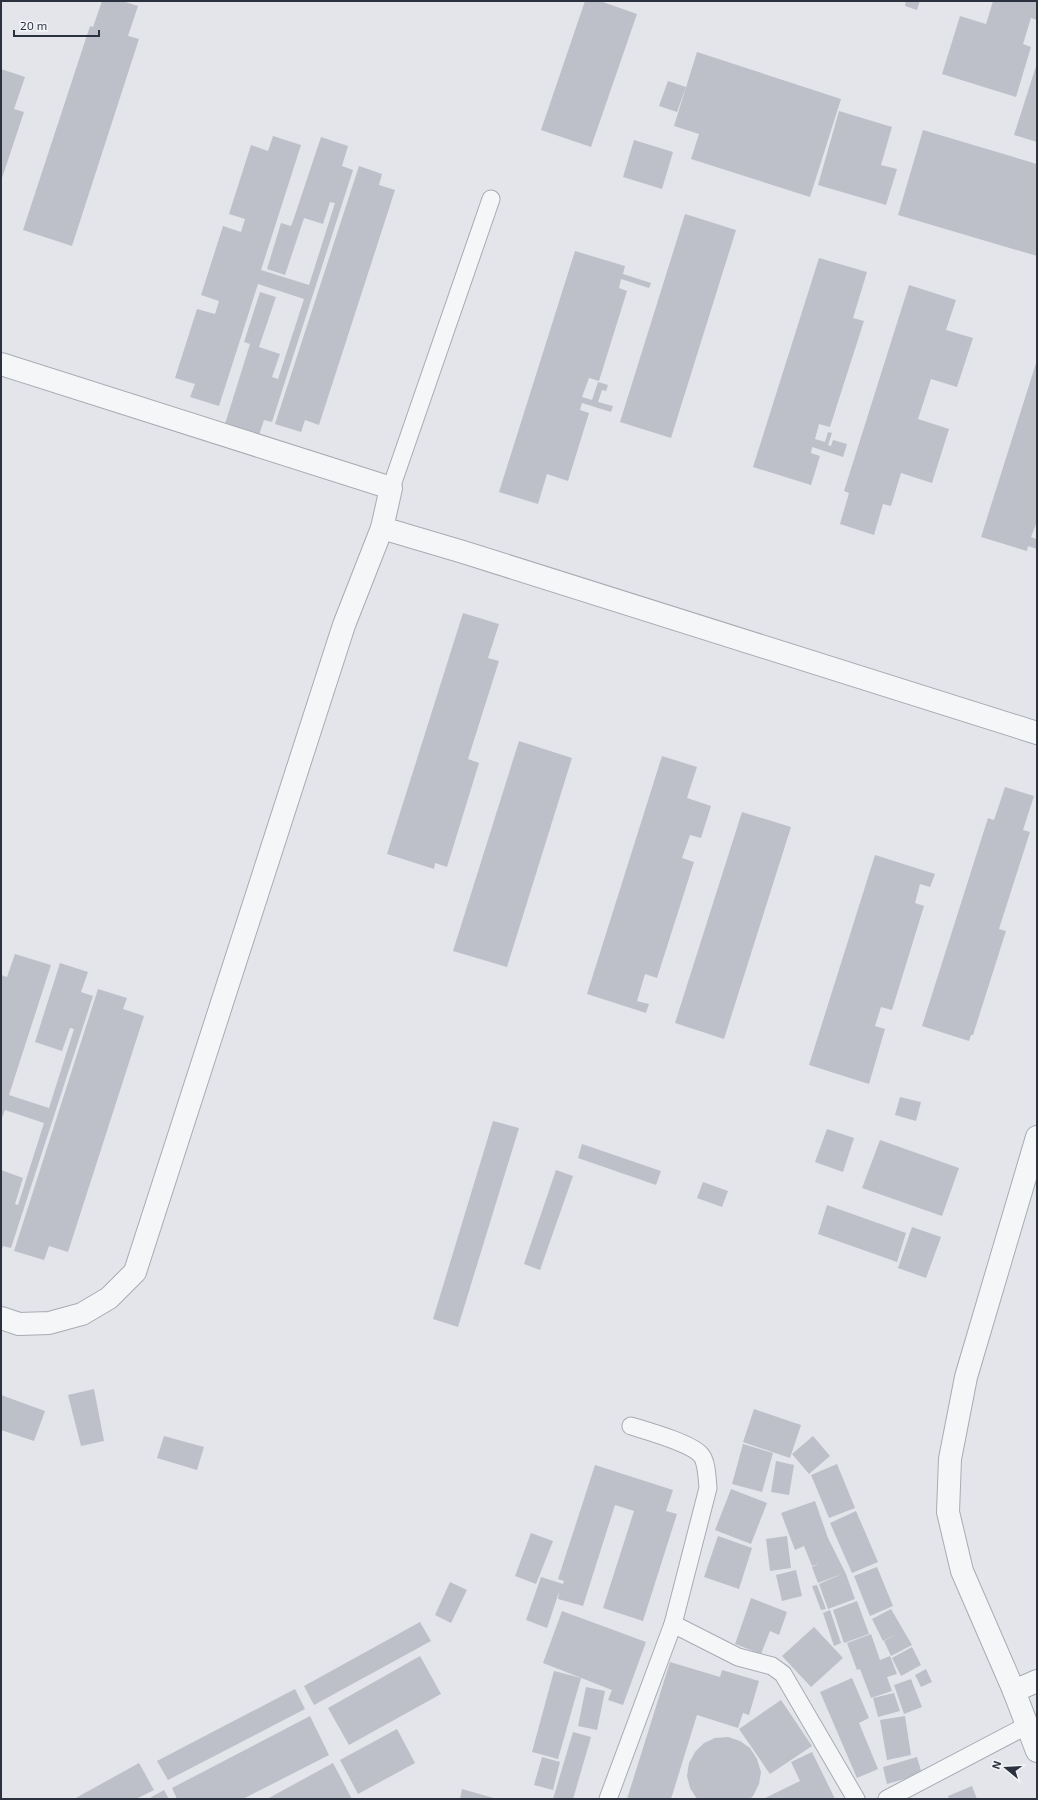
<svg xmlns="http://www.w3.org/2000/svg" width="1038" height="1800" viewBox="0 0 1038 1800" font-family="'Exo 2',sans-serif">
	<rect width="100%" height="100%" fill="#e3e5ea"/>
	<g fill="#bec0c9">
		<path d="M102,1h20l16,5 -10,30 11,3 -67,207 -49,-16 67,-204 3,1z"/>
		<path d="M585,1h15l37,13 -46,133 -50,-17z"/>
		<path d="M906,1h14l-3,9 -12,-4z"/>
		<path d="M993,1h44v19l-6,-2 -8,26 8,3 -15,50 -74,-23 18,-58 26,8z"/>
		<path d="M697,52l144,47 -31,98 -119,-38 8,-25 -25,-8z"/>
		<path d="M1037,63v79l-23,-7z"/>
		<path d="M1,69l24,8 -11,32 10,3 -23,69z"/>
		<path d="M668,81l18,6 -9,25 -18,-6z"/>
		<path d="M839,111l53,16 -11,38 16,4 -11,36 -68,-20z"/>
		<path d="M923,130l114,34v92l-139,-41z"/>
		<path d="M273,136l28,9 -40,125 48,15 26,-82 -5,-1 -7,22 -19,-6 -19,57 -18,-6 14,-46 10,3 3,-8 27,-81 27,9 -6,20 11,4 -81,252 -8,-2 -5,15 -34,-11 25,-80 -6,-2 16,-50 16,5 -17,50 21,7 -8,23 6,2 26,-80 -46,-15 -39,122 -29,-9 5,-13 -20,-6 22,-69 18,5 4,-13 -18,-6 22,-69 18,6 4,-13 -16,-5 22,-69 17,6z"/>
		<path d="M634,140l39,12 -11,37 -39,-12z"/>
		<path d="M359,166l23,8 -3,11 16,5 -76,235 -14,-5 -4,12 -26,-8z"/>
		<path d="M685,214l51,16 -65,208 -51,-16z"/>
		<path d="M575,251l50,15 -2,8 28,9 -2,5 -28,-9 -2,9 8,3 -28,90 -10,-3 -7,19 10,3 6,-18 10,3 -2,6 -4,-1 -4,12 15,4 -2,6 -29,-9 -2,7 9,3 -21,68 -21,-7 -9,30 -39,-12z"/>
		<path d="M819,258l48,14 -14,46 11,3 -34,106 -11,-3 -4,15 10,3 3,-10 4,1 -4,12 3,1 2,-6 14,4 -4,13 -31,-10 -1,6 9,3 -9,29 -58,-18z"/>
		<path d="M909,285l47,15 -10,30 27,8 -16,49 -26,-8 -13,40 31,10 -17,54 -31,-10 -10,33 -8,-2 -9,31 -34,-11 9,-31 -5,-2z"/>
		<path d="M1037,360v162l-6,15 5,2 1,10 -9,-3 -1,5 -46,-14z"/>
		<path d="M463,613l36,11 -11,34 11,3 -31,98 11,4 -32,104 -12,-4 -1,6 -47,-15z"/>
		<path d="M519,741l53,17 -65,209 -54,-16z"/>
		<path d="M662,756l35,11 -10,31 24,8 -10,32 -11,-3 -8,23 12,4 -37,116 -12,-4 -8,27 12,3 -3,9 -59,-19z"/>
		<path d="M1005,787l29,9 -11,34 7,2 -31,97 7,2 -33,104h-2l-2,6 -47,-15 66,-208 6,2z"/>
		<path d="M742,812l49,15 -67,212 -49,-16z"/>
		<path d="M875,855l60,19 -5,13 -10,-3 -5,19 9,3 -32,104 -11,-3 -6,19 10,3 -16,55 -60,-19z"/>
		<path d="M15,954l36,11 -42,130 40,13 25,-79 -4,-1 -8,23 -27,-9 25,-79 28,9 -7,20 12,4 -82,252 -8,-2 -2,7v-83l22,8 -8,26 3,1 26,-82 -39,-13 -4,10v-145l6,2z"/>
		<path d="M98,989l29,9 -4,11 21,7 -76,236 -19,-6 -5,14 -30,-9z"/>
		<path d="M900,1097l21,5 -5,19 -21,-6z"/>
		<path d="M493,1121l26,7 -61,199 -25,-8z"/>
		<path d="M827,1129l27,9 -11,34 -28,-10z"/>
		<path d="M880,1140l79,28 -17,48 -80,-28z"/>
		<path d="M582,1144l79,27 -5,14 -78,-27z"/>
		<path d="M556,1170l17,6 -33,94 -16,-6z"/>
		<path d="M703,1182l25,9 -6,16 -25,-9z"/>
		<path d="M827,1205l79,28 -9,29 -79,-28z"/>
		<path d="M912,1227l29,10 -15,41 -28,-10z"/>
		<path d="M94,1389l10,52 -23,5 -13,-51z"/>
		<path d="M1,1395l44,16 -11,30 -33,-11z"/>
		<path d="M754,1409l47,16 -11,33 -47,-16z"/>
		<path d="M164,1436l40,11 -7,23 -40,-12z"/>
		<path d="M813,1436l17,20 -21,18 -17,-20z"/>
		<path d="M743,1444l30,9 -11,39 -30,-8z"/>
		<path d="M776,1461l18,4 -5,30 -18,-3z"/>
		<path d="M837,1464l18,44 -26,10 -18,-43z"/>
		<path d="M595,1465l78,25 -7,21 11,3 -34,107 -40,-13 31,-97 -19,-6 -32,101 -25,-7 1,-7 -12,36 -21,-8 15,-43 22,7 1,-3 -6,-2z"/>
		<path d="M731,1489l36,14 -16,41 -36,-14z"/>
		<path d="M815,1501l13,37 18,36 9,25 -27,10 -9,-25 23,-10 -24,9 -6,-16 6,-3 -6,2 -8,-20 -9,4 -14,-37z"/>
		<path d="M856,1511l22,51 -26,11 -22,-50z"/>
		<path d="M531,1533l22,8 -17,43 -21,-8z"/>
		<path d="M718,1536l34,12 -13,41 -35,-12z"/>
		<path d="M787,1536l4,32 -21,3 -4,-32z"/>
		<path d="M877,1567l16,39 -23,10 -16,-40z"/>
		<path d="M796,1570l6,26 -20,5 -6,-26z"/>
		<path d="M450,1582l17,8 -16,33 -16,-8z"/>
		<path d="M817,1585l9,24 -5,1 -9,-24z"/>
		<path d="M751,1598l36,14 -8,23 -9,-4 -9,23 -26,-10z"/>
		<path d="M857,1601l12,33 -25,9 -11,-33z"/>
		<path d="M891,1609l21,36 -21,11 -7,-15 16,-9 -17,9 -11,-22z"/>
		<path d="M830,1610l11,33 -7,3 -11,-33z"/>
		<path d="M562,1611l84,31 -23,63 -15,-5 4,-10 -69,-27z"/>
		<path d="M420,1622l11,19 -117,64 -10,-19z"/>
		<path d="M814,1627l29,31 -32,29 -29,-31z"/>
		<path d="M871,1634l9,26 10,-4 7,18 -10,3 5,14 -21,7 -11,-29 -3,1 -10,-27z"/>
		<path d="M912,1647l9,18 -20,11 -9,-18z"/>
		<path d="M420,1656l21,38 -92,51 -21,-37z"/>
		<path d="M670,1662l50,15 2,-7 37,11 -10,34 -6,-2 -5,15 -41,-13 -26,84h-44z"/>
		<path d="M926,1669l6,13 -11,5 -6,-12z"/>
		<path d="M554,1671l27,7 -23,81 -26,-7z"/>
		<path d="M852,1678l17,40 -10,5 19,46 -21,9 -37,-86z"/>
		<path d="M911,1679l11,28 -18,7 -10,-29z"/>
		<path d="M586,1687l19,4 -8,39 -19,-4z"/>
		<path d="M295,1689l10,20 -137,71 -11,-19z"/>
		<path d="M894,1693l6,18 -22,6 -5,-19z"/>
		<path d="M781,1700l31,46 -42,28 -31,-45z"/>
		<path d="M310,1716l19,39 -86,44h-66l-5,-11z"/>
		<path d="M905,1716l6,39 -24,5 -7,-40z"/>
		<path d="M397,1729l18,34 -57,31 -18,-34z"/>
		<path d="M573,1732l18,5 -18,62h-20z"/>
		<path d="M728,1737l12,4 10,7 7,11 4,13 -2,12 -6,12 -3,3h-53l-7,-11 -3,-12 2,-13 6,-11 9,-9 11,-5z"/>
		<path d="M812,1752l23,47h-72l37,-18 -9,-19z"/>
		<path d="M542,1757l18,5 -7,28 -19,-5z"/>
		<path d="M917,1757l5,17 -35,10 -4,-17z"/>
		<path d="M139,1763l15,27 -18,9h-62z"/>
		<path d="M333,1763l19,36h-85z"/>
		<path d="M972,1786l5,13h-28l-1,-3z"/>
		<path d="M462,1789l35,10h-37z"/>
		<path d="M164,1790l5,9h-21z"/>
	</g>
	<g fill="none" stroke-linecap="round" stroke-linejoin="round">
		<defs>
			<g id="service">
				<path d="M391,488l100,-289"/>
				<path d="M673,1624l65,33 34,9 11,8 73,125"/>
				<path d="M608,1799l65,-175 35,-136c-1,-9 -1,-26 -7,-33 -10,-12 -54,-24 -70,-29"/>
				<path d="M887,1799l139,-73"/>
			</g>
			<g id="minor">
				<path d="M1,364l390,124 -9,40 -38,97 -209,647 -26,26 -27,16 -33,9 -30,1 -18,-6"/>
				<path d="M382,528l81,24 574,181"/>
				<path d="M1037,1137l-71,240 -16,82 -2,53 14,59 52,120 23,60"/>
				<path d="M1014,1691l23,-10"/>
			</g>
		</defs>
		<use href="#service" stroke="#a8abb4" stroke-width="19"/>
		<use href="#minor" stroke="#a8abb4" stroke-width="24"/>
		<use href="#service" stroke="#f5f6f8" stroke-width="17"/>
		<use href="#minor" stroke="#f5f6f8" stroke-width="22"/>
	</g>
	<rect width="1038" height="1800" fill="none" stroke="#2c3140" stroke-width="4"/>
	<g transform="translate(1006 1768) rotate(288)" stroke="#f3f4f7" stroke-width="3" paint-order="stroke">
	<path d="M0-3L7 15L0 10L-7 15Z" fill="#2c3140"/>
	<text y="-6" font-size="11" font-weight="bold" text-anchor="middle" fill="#2c3140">N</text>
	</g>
	<path d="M14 30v6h85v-6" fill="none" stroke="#2c3140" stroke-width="2"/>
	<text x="20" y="30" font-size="12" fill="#2c3140" stroke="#f3f4f7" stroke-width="3" paint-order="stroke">20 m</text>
</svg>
